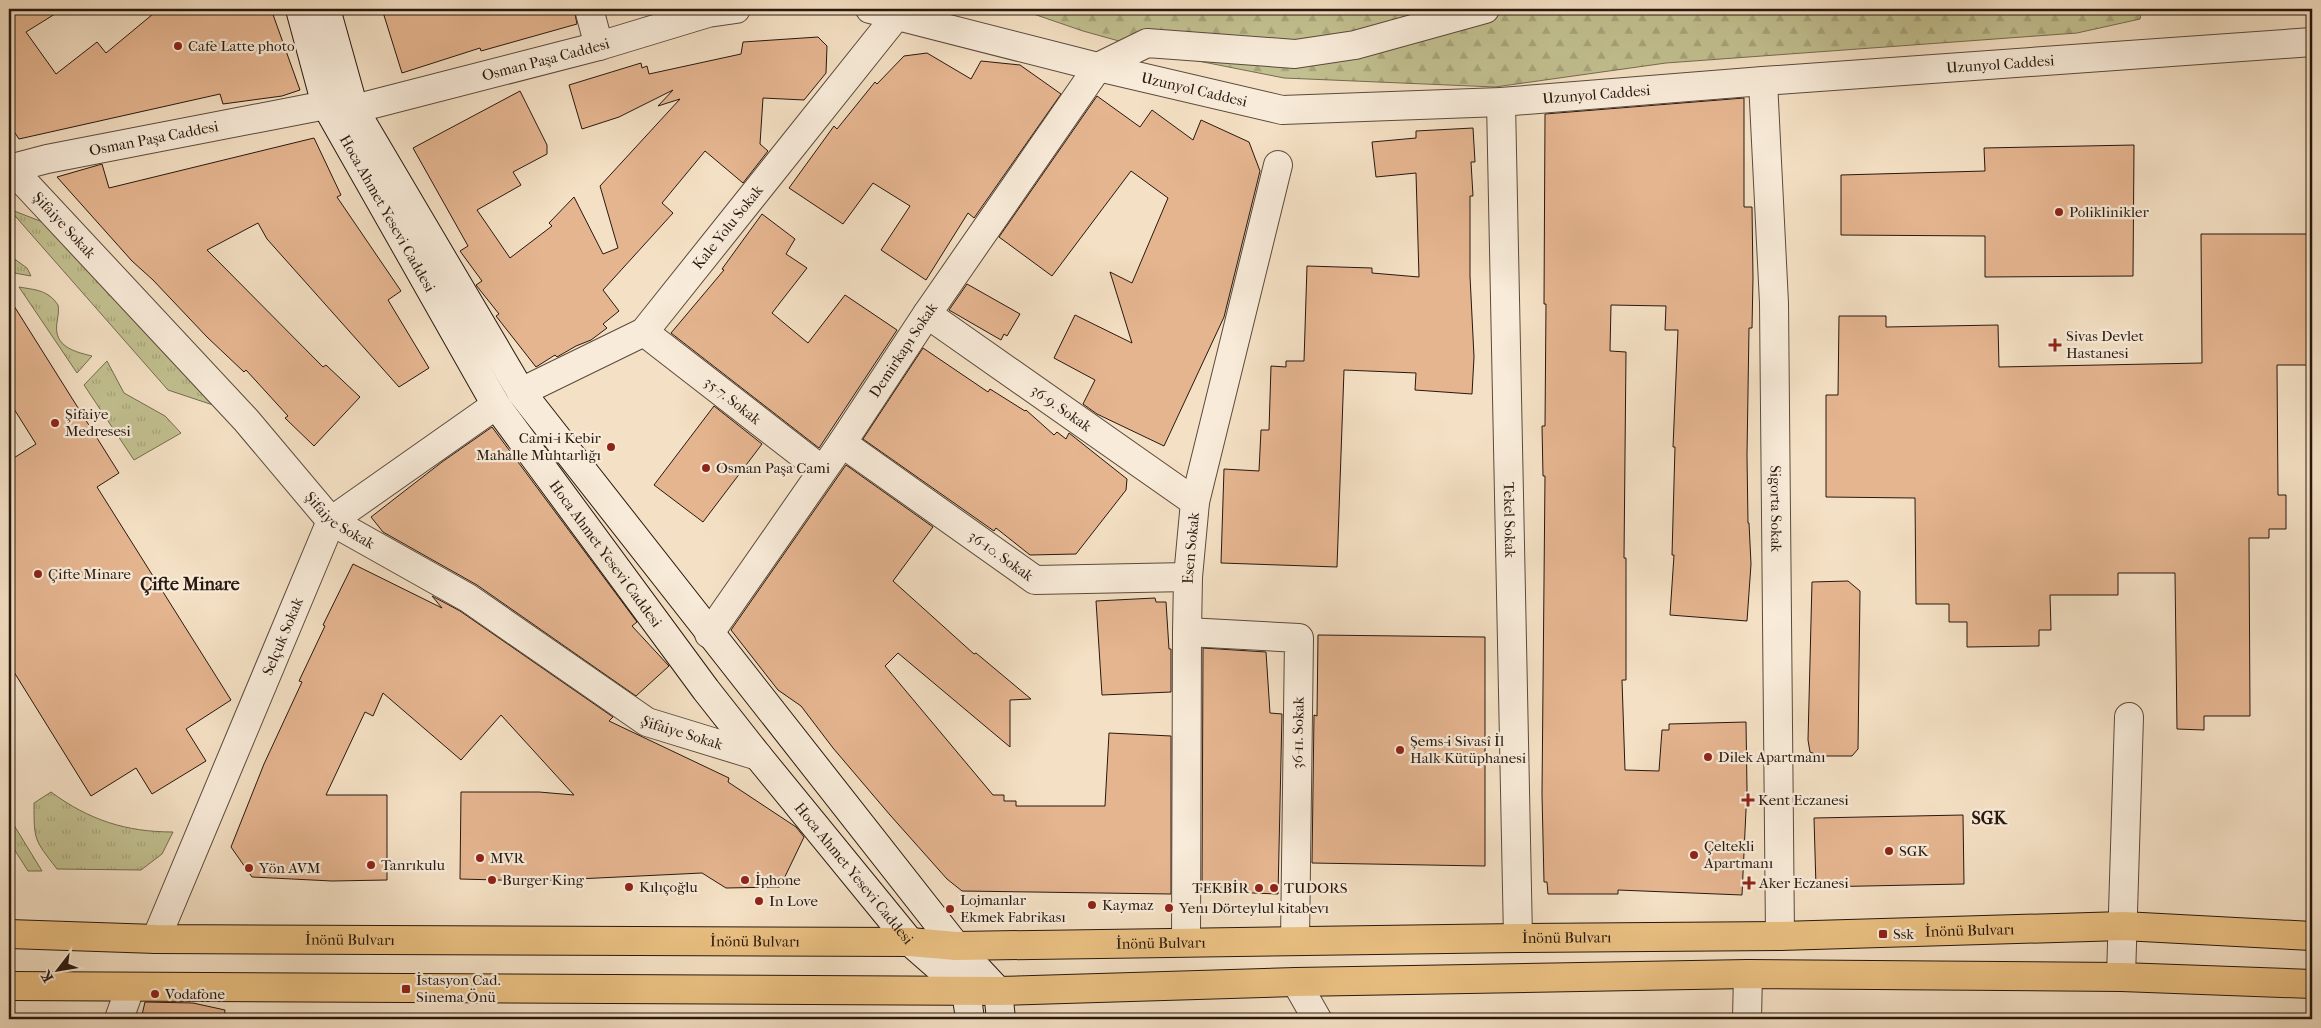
<svg xmlns="http://www.w3.org/2000/svg" width="2321" height="1028" viewBox="0 0 2321 1028" font-family="'IM FELL French Canon',serif">
	<defs>
		<pattern id="grass-tufts" width="24" height="20" patternUnits="userSpaceOnUse" patternTransform="scale(1.25)"><rect width="24" height="20" fill="#c2c090"/><path d="M3 7l-1-3M5 7V3M7 7l1-3M15 17l-1-3M17 17v-4M19 17l1-3" fill="none" stroke="#a7a47b"/></pattern>
		<pattern id="forest-firs" width="22" height="20" patternUnits="userSpaceOnUse" patternTransform="scale(1.25)"><rect width="22" height="20" fill="#c2c090"/><path d="M5 1l3.5 6h-7zM16 11l3.5 6h-7z" fill="#a7a47b"/></pattern>
	</defs>
	<rect width="100%" height="100%" fill="#f4e0c4"/>
	<filter id="stains"><feTurbulence type="fractalNoise" baseFrequency=".004" numOctaves="4"/><feColorMatrix values="0 0 0 0 .2 0 0 0 0 .09 0 0 0 0 .02 0 0 0 .5 -.17"/></filter>
	<radialGradient id="worn" r=".72"><stop offset=".6" stop-color="#630" stop-opacity="0"/><stop offset="1" stop-color="#630" stop-opacity=".3"/></radialGradient>
	<g fill="url(#grass-tufts)" stroke="#756c50">
		<path d="M9,209l44,17 166,181 -51,-17z"/>
		<path d="M9,255l18,13 4,8 -22,-4z"/>
		<path d="M19,287c17,3 29,3 39,18 2,9 -3,19 -1,28 3,16 23,20 35,23l-15,17z"/>
		<path d="M107,361l17,32 41,23 16,17 -47,27 -50,-75z"/>
		<path d="M51,792c38,28 75,40 122,40l-11,22 -21,16 -84,-1c-23,-30 -23,-28 -23,-66z"/>
		<path d="M9,817l33,54h-14l-19,-30z"/>
	</g>
	<path fill="url(#forest-firs)" stroke="#756c50" d="M1019,9h1123l-2,10 -63,14 -411,30 -171,24 -211,-9 -111,-22 -90,-25z"/>
	<g fill="#e5b590" stroke="#28180f">
		<path d="M9,9h54l-37,23 30,42 41,-32 9,11 53,-44h112l29,81 -18,6 -59,8 -3,-10 -201,45 -10,-15z"/>
		<path d="M382,9h192l3,15 -96,27 -1,-3 -78,25z"/>
		<path d="M818,37l9,9 -1,27 -22,27 -41,-2 -3,46 8,7 -25,32 -38,-32 -43,52 11,10 -70,77 16,21 -16,13 4,4 -16,12 -15,6 -19,11 -2,-2 -19,12 -40,-51 3,-2 -23,-29 6,-4 -22,-30 8,-5 -55,-98 107,-57 27,54v9l-34,18 8,13 -44,25 33,48 42,-32 -3,-3 25,-26 29,57 15,-6 -18,-62 80,-87 -22,7 15,-16 -54,27 -37,12 -13,-44 72,-22 1,5 5,-2 2,8 92,-20 2,-12z"/>
		<path d="M927,53l44,26 10,-18 39,4 41,29 -87,124 -6,-5 -42,67 -45,-30 29,-44 -37,-23 -30,41 -54,-36 45,-62 3,3 38,-47 2,2 27,-28z"/>
		<path d="M1097,96l43,31 12,-17 41,30 8,-20 48,22 11,29 -36,146 -60,129 -67,-32 -14,-10 12,-24 -41,-22 21,-43 57,28 -22,-71 22,11 36,-85 -37,-27 -79,105 -53,-39z"/>
		<path d="M1744,98v109h8l1,71 -1,50h-3l-2,127 1,68h1l2,41 -4,57 -77,-6 4,-60h-2l3,-108h-2l5,-117h-13l1,-24 -55,-1 -1,46 16,1 -2,206h2v122h-4l3,90 34,1 3,-41h7v-6l77,-2 1,67 -5,106 -124,-5v4h-70l-1,-12h-3l-2,-88 3,-318h-2l-1,-50h3l1,-122h-2l1,-190z"/>
		<path d="M1473,128l2,34h-4l2,34h-3v80l4,81 -2,37 -57,-4 1,-17 -72,-3 -7,197 -116,-4 3,-94 35,2 2,-41h8l2,-64 15,1v-6h18l3,-95 65,2v5l47,4 -3,-104 -40,4 -4,-35 44,-4v-7z"/>
		<path d="M314,138l27,57 -4,2 64,94 -13,9 41,68 -30,19 -132,-148 -9,-16 -51,27 116,117 3,-2 34,32 -46,49 -29,-28 3,-2 -42,-46 -2,2 -37,-35 -54,-57 -21,-19 -75,-84 45,-13 7,24z"/>
		<path d="M2134,145l-1,131 -148,1v-41l-144,-1v-60l144,-4 -1,-23z"/>
		<path d="M762,214l33,25 -9,15 21,14 -35,45 36,30 37,-48 52,35 -78,118 -148,-115 53,-63 -2,-1z"/>
		<path d="M2201,234h111v131h-35l1,130h8v34h-17v9h-20l1,178h-46v14l-27,-1 -2,-156h-57v22h-68l1,35h-12v16l-72,1v-25h-18v-18h-33l-1,-106 -89,-1v-102h12l1,-79h47v11l112,-2 1,42 203,-4z"/>
		<path d="M967,284l53,30 -13,22 -3,-2 -3,6 -52,-30z"/>
		<path d="M9,298l110,175 -22,14 134,213 -45,29 20,32 -54,33 -16,-26 -45,28 -82,-132v-203l27,-17 -27,-43z"/>
		<path d="M923,348l65,44 2,-3 35,22 1,-1 28,25 3,-3 9,7 3,-6 58,46 -1,11 -50,64 -46,1 -34,-27 -2,3 -131,-92z"/>
		<path d="M714,406l48,38 -59,78 -49,-37z"/>
		<path d="M492,427l145,195 -5,4 37,40 -33,30 -159,-111 -94,-53 -12,-15 71,-55z"/>
		<path d="M846,465l87,62 -40,54 81,73 2,-1 55,46 -21,1v47l-112,-94 -13,13 108,129h11v6h12v5h89l4,-73 62,3v158l-209,-3 -15,-12 -57,-64 -57,-67 -32,-42 -23,-16 -47,-60z"/>
		<path d="M353,564l89,44 -10,-12 28,15 153,106 -4,4 120,57 -1,4 68,45 8,10 -24,50 -54,1 -24,-15 -167,8 -75,-2 1,-87h78l35,3 -73,-80 -40,45 -78,-67 -10,23 -8,-4 -39,83h61v85l-55,1 -80,-4 -21,-30 33,-83 38,-82 -3,-1 26,-55 -2,-1z"/>
		<path d="M1848,581l12,10 -2,158 -6,7h-32l-10,-4 -2,-12 4,-158z"/>
		<path d="M1155,598l1,4h10l3,47h2v43l-69,3 -6,-94z"/>
		<path d="M1318,635l167,2v229l-173,-3 2,-148 3,1z"/>
		<path d="M1203,648l63,4 4,61 12,1 -4,180 -76,-3z"/>
		<path d="M1963,815l1,69 -148,3 -2,-69z"/>
		<path d="M145,1002l48,1 32,7 -1,9h-83z"/>
	</g>
	<g fill="none" stroke-linecap="round" stroke-linejoin="round">
		<defs>
			<g id="street">
				<path d="M589,9l10,37"/>
				<path id="s1" d="M870,9l228,58 184,43 219,-8 262,-21 549,-39"/>
				<path id="s2" d="M1763,81l11,222 6,633"/>
				<path id="s3" d="M1501,102l17,836"/>
				<path id="s4" d="M354,109l245,-63 109,-33 28,-4"/>
				<path id="s5" d="M9,166l237,254 85,101 137,77 179,124 111,34"/>
				<path id="s6" d="M9,169l38,-10 279,-54"/>
				<path id="s7" d="M927,314l268,188"/>
				<path id="s8" d="M644,332l178,138"/>
				<path id="s9" d="M521,392l123,-60 253,-317"/>
				<path id="s10" d="M842,443l193,137 153,-3"/>
				<path d="M1187,632l112,6 -4,303"/>
				<path id="s11" d="M709,634l133,-191 85,-129 171,-247 49,-24 148,11 60,-9 130,-36"/>
				<path id="s12" d="M156,939l175,-418 165,-116"/>
				<path id="s13" d="M1186,942l1,-310 1,-55 7,-75 83,-337"/>
				<path d="M2121,977l8,-260"/>
				<path d="M1296,982l21,37"/>
				<path d="M119,1019l11,-31"/>
				<path d="M1747,1019l1,-45"/>
			</g>
			<g id="secondary">
				<path id="s14" d="M300,9l26,96 170,300 210,285 52,66 152,186 56,49 4,28"/>
				<path d="M326,9l28,100 167,283 435,554 42,45 3,28"/>
			</g>
			<g id="primary">
				<path id="s15" d="M9,934l147,5 754,3 46,4 562,-8 262,-2 343,-10 189,10"/>
				<path d="M9,986l989,5 298,-9 452,-8 373,3 191,7"/>
			</g>
		</defs>
		<use href="#street" stroke="#5b4a3c" stroke-width="30"/>
		<use href="#secondary" stroke="#28180f" stroke-width="30"/>
		<use href="#primary" stroke="#28180f" stroke-width="30"/>
		<use href="#street" stroke="#f8ebd9" stroke-width="28"/>
		<use href="#secondary" stroke="#f8ebd9" stroke-width="28"/>
		<use href="#primary" stroke="#eac082" stroke-width="28"/>
	</g>
	<g fill="#8f2418" stroke="#f8ebd9" stroke-width="2">
		<circle cx="178" cy="46" r="5"/>
		<circle cx="2059" cy="212" r="5"/>
		<path d="M2052.5 337.5h5v5h5v5h-5v5h-5v-5h-5v-5h5z"/>
		<circle cx="55" cy="423" r="5"/>
		<circle cx="611" cy="447" r="5"/>
		<circle cx="706" cy="468" r="5"/>
		<circle cx="38" cy="574" r="5"/>
		<circle cx="1400" cy="750" r="5"/>
		<circle cx="1708" cy="757" r="5"/>
		<path d="M1745.5 792.5h5v5h5v5h-5v5h-5v-5h-5v-5h5z"/>
		<circle cx="1889" cy="851" r="5"/>
		<circle cx="1694" cy="855" r="5"/>
		<circle cx="480" cy="858" r="5"/>
		<circle cx="371" cy="865" r="5"/>
		<circle cx="249" cy="868" r="5"/>
		<circle cx="492" cy="880" r="5"/>
		<circle cx="745" cy="880" r="5"/>
		<path d="M1746.5 875.5h5v5h5v5h-5v5h-5v-5h-5v-5h5z"/>
		<circle cx="629" cy="887" r="5"/>
		<circle cx="1259" cy="888" r="5"/>
		<circle cx="1274" cy="888" r="5"/>
		<circle cx="759" cy="901" r="5"/>
		<circle cx="1092" cy="905" r="5"/>
		<circle cx="1169" cy="908" r="5"/>
		<circle cx="950" cy="909" r="5"/>
		<rect x="1878" y="929" width="10" height="10" rx="2.5"/>
		<rect x="401" y="984" width="10" height="10" rx="2.5"/>
		<circle cx="155" cy="994" r="5"/>
	</g>
	<g text-anchor="middle" stroke-width="4.5" stroke-linejoin="round" paint-order="stroke">
		<g font-size="15" fill="#28180f" stroke="#f8ebd9" text-anchor="start">
			<text x="188" y="51">Cafe Latte photo</text>
			<text x="2069" y="217">Poliklinikler</text>
			<text x="2066" y="341">Sivas Devlet<tspan x="2066" dy="17">Hastanesi</tspan></text>
			<text x="65" y="419">Şifaiye<tspan x="65" dy="17">Medresesi</tspan></text>
			<text x="601" y="443" text-anchor="end">Cami-i Kebir<tspan x="601" dy="17">Mahalle Muhtarlığı</tspan></text>
			<text x="716" y="473">Osman Paşa Cami</text>
			<text x="48" y="579">Çifte Minare</text>
			<text x="1410" y="746">Şems-i Sivasî İl<tspan x="1410" dy="17">Halk Kütüphanesi</tspan></text>
			<text x="1718" y="762">Dilek Apartmanı</text>
			<text x="1758" y="805">Kent Eczanesi</text>
			<text x="1704" y="851">Çeltekli<tspan x="1704" dy="17">Apartmanı</tspan></text>
			<text x="1899" y="856">SGK</text>
			<text x="490" y="863">MVR</text>
			<text x="381" y="870">Tanrıkulu</text>
			<text x="259" y="873">Yön AVM</text>
			<text x="502" y="885">Burger King</text>
			<text x="755" y="885">İphone</text>
			<text x="1759" y="888">Aker Eczanesi</text>
			<text x="639" y="892">Kılıçoğlu</text>
			<text x="1249" y="893" text-anchor="end">TEKBİR</text>
			<text x="1284" y="893">TUDORS</text>
			<text x="960" y="905">Lojmanlar<tspan x="960" dy="17">Ekmek Fabrikası</tspan></text>
			<text x="769" y="906">In Love</text>
			<text x="1102" y="910">Kaymaz</text>
			<text x="1179" y="913">Yenı Dörteylul kitabevı</text>
			<text x="1893" y="939">Ssk</text>
			<text x="416" y="985">İstasyon Cad.<tspan x="416" dy="17">Sinema Önü</tspan></text>
			<text x="165" y="999">Vodafone</text>
		</g>
		<g font-size="15" fill="#28180f" stroke="#f8ebd9">
			<text dy="5" stroke="none"><textPath href="#s4" startOffset="198">Osman Paşa Caddesi</textPath></text>
			<text dy="5" stroke="none"><textPath href="#s1" startOffset="1144">Uzunyol Caddesi</textPath></text>
			<text dy="5" stroke="none"><textPath href="#s1" startOffset="334">Uzunyol Caddesi</textPath></text>
			<text dy="5" stroke="none"><textPath href="#s1" startOffset="739">Uzunyol Caddesi</textPath></text>
			<text dy="5" stroke="none"><textPath href="#s6" startOffset="148">Osman Paşa Caddesi</textPath></text>
			<text dy="5" stroke="none"><textPath href="#s14" startOffset="224">Hoca Ahmet Yesevi Caddesi</textPath></text>
			<text dy="5" stroke="none"><textPath href="#s5" startOffset="81">Şifaiye Sokak</textPath></text>
			<text dy="5" stroke="none"><textPath href="#s9" startOffset="271">Kale Yolu Sokak</textPath></text>
			<text dy="5" stroke="none"><textPath href="#s11" startOffset="344">Demirkapı Sokak</textPath></text>
			<text dy="5" stroke="none"><textPath href="#s8" startOffset="112">35-7. Sokak</textPath></text>
			<text dy="5" stroke="none"><textPath href="#s7" startOffset="164">36-9. Sokak</textPath></text>
			<text dy="5" stroke="none"><textPath href="#s2" startOffset="428">Sigorta Sokak</textPath></text>
			<text dy="5" stroke="none"><textPath href="#s5" startOffset="486">Şifaiye Sokak</textPath></text>
			<text dy="5" stroke="none"><textPath href="#s3" startOffset="418">Tekel Sokak</textPath></text>
			<text dy="5" stroke="none"><textPath href="#s13" startOffset="394">Esen Sokak</textPath></text>
			<text dy="5" stroke="none"><textPath href="#s14" startOffset="629">Hoca Ahmet Yesevi Caddesi</textPath></text>
			<text dy="5" stroke="none"><textPath href="#s10" startOffset="195">36-10. Sokak</textPath></text>
			<text dy="5" stroke="none"><textPath href="#s12" startOffset="328">Selçuk Sokak</textPath></text>
			<text dy="5" stroke="none"><textPath href="#s5" startOffset="891">Şifaiye Sokak</textPath></text>
			<text transform="translate(1298 733) rotate(-89)" y="5">36-11. Sokak</text>
			<text dy="5" stroke="none"><textPath href="#s14" startOffset="1034">Hoca Ahmet Yesevi Caddesi</textPath></text>
			<text dy="5" stroke="none"><textPath href="#s15" startOffset="1961">İnönü Bulvarı</textPath></text>
			<text dy="5" stroke="none"><textPath href="#s15" startOffset="1558">İnönü Bulvarı</textPath></text>
			<text dy="5" stroke="none"><textPath href="#s15" startOffset="341">İnönü Bulvarı</textPath></text>
			<text dy="5" stroke="none"><textPath href="#s15" startOffset="746">İnönü Bulvarı</textPath></text>
			<text dy="5" stroke="none"><textPath href="#s15" startOffset="1152">İnönü Bulvarı</textPath></text>
		</g>
		<g font-size="18" font-weight="bold" fill="#28180f" stroke="#f8ebd9">
			<text x="190" y="590">Çifte Minare</text>
			<text x="1989" y="824">SGK</text>
		</g>
	</g>
	<rect width="2321" height="1028" fill="none" stroke="#f4e0c4" stroke-width="30"/>
	<rect x="10" y="10" width="2301" height="1008" fill="none" stroke="#28180f" stroke-width="2.5"/>
	<rect x="15" y="15" width="2291" height="998" fill="none" stroke="#28180f"/>
	<g transform="translate(58 970) rotate(239)" stroke="#f8ebd9" stroke-width="4" paint-order="stroke">
	<path d="M0-4L9 19L0 12L-9 19Z" fill="#28180f"/>
	<text y="-8" font-size="14" font-weight="bold" text-anchor="middle" fill="#28180f">K</text>
	</g>
	<rect width="100%" height="100%" filter="url(#stains)"/>
	<rect width="100%" height="100%" fill="url(#worn)"/>
</svg>
